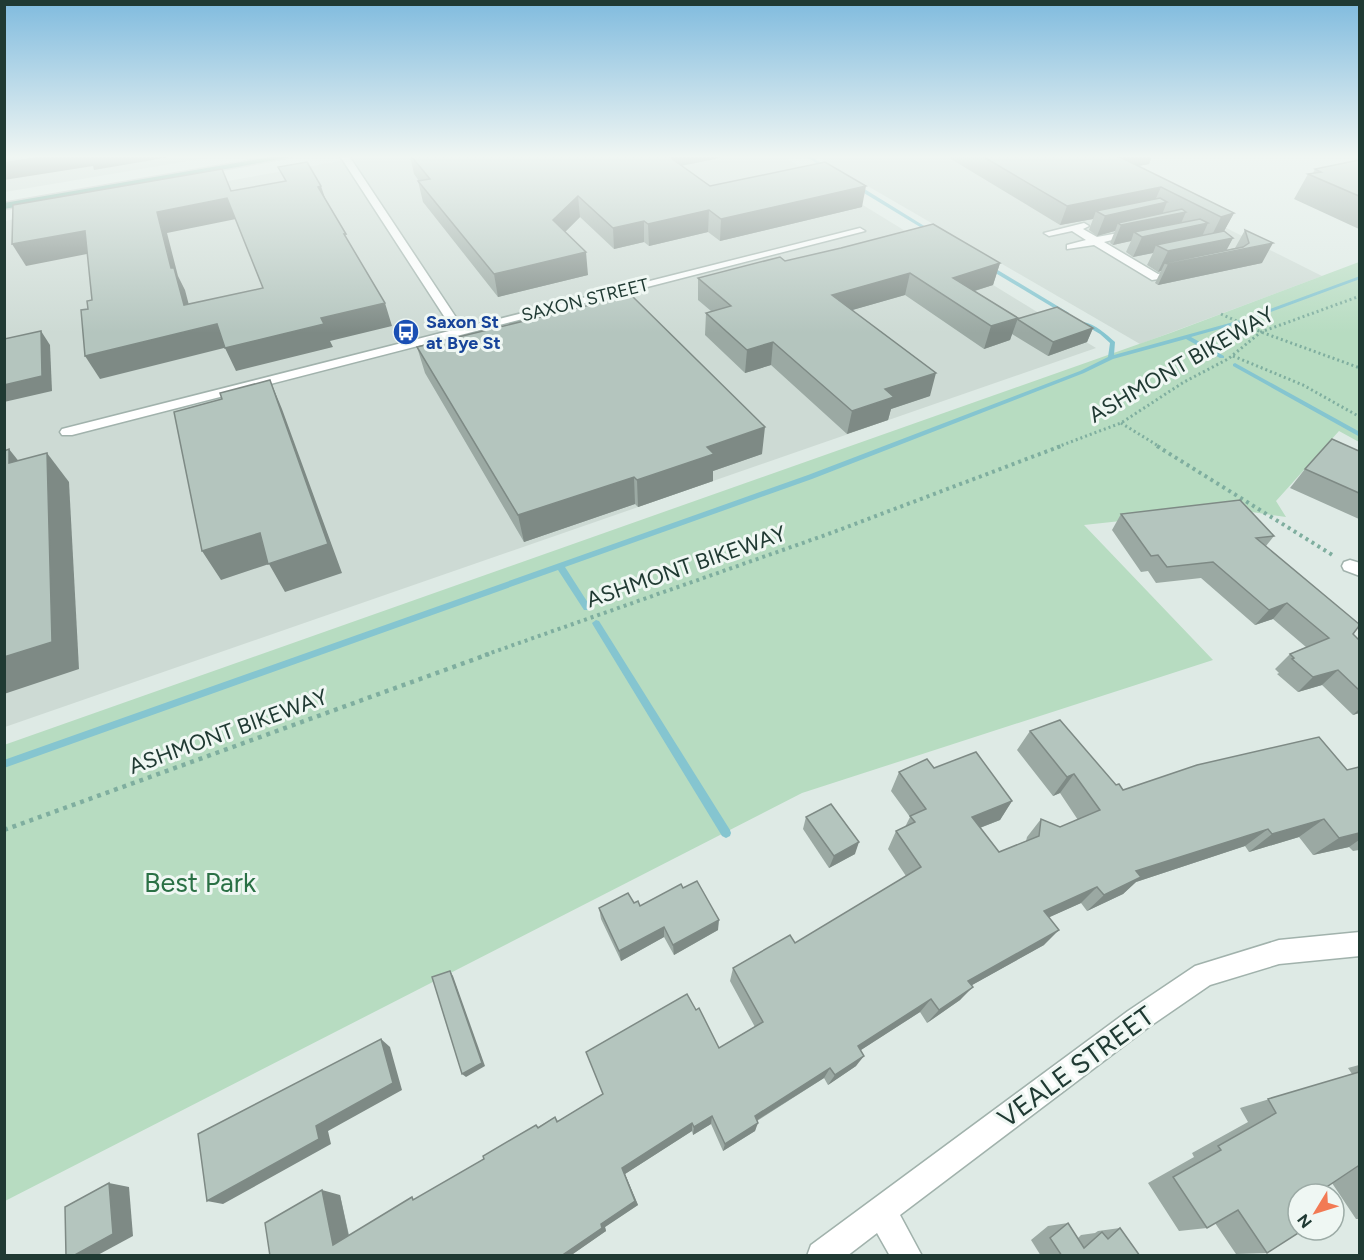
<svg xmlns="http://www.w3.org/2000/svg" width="1364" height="1260" viewBox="0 0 1364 1260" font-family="Figtree,sans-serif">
	<rect width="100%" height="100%" fill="#deeae5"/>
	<g fill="#cddad4">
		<path d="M5,156h213l-213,36z"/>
		<path d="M368,156h415l313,192 -1091,379 -1,-506z"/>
		<path d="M816,156h267l239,120 -182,68z"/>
	</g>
	<path fill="#b7dcc1" d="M1359,262v180l-20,-11 -63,70 10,16 -55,-8 -147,16 129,135 -411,133 -797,408 -1,-456 1169,-413z"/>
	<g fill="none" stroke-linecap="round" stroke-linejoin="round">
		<g fill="#85c5d0" fill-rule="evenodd">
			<path d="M805,156h5l19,12 -3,1z"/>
			<path d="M854,185h4l76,47 -4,1 -76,-46z"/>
			<path d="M987,266h4l78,47 -5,1 -77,-46z"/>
			<path d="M1360,276v3l-119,44 -50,14 33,19v2h-4l-34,-19 -73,20 -29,14 -272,106 -247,88 25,39 1,2 -1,2h-6l-26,-40 -554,198v-8l804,-285 272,-104 28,-14 2,-14 -10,-9 -17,-10v-2c12,2 23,12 32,20l-1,13 123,-34z"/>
			<path d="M1235,363l125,69v5l-127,-71v-2z"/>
			<path d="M596,620l3,1 131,209 1,3 -1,3 -4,2 -4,-2 -129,-211 -1,-2z"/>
		</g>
		<defs>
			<g id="minor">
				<path d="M340,156h9l114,172 397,-100 5,3 -793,204h-10l-2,-3 2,-3 391,-99z"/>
				<path d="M1084,223l5,3 -6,3 14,8 43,-8v4l-36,9 54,32 22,-4 6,3 -6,3 -28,4 -58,-35 -27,4v-4l19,-5 -14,-9 -23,5 -5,-3z"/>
				<path d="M1350,560l10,3v13l-16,-6 -2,-4 2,-4z"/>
				<path d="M1360,932v24l-81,8 -69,21 -64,44 -246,186 22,41h-32l-13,-23 -30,23h-40l4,-11 317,-234 67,-45 84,-26z"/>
			</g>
			<path id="major" d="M276,156h21l-293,53v-6z"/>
		</defs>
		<use href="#minor" stroke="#a1b2ac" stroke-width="3"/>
		<use href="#major" stroke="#bcc4c2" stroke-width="3"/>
		<g stroke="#7fae9f" stroke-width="3" stroke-dasharray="2 3" stroke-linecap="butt">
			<path d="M1221,314l40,18 99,36"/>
			<path d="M1233,356l70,29 57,32"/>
			<path d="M1121,423l39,24"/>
			<path d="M1057,447l64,-24 63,-41 44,-23 33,-27 99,-36"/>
		</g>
		<g stroke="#7fae9f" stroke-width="4" stroke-dasharray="3 4" stroke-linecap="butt">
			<path d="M1157,446l177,110"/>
			<path d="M485,655l346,-122 230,-87"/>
		</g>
		<path stroke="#7fae9f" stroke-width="4.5" stroke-dasharray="4 5" stroke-linecap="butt" d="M4,830l485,-176"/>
		<use href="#minor" fill="#fff" fill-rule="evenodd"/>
		<use href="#major" fill="#63a090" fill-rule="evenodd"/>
	</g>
	<g fill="#9ba9a3">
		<path d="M410,156h310v2l-39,8 29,20 152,21 -142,34 -12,-9 -59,14 -5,-4 -30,7 -34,-32 -15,15 23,43 -90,22 -75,-95 -5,-21h1l-5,-7z"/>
		<path d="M946,156h206l-3,8 -11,2 96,47 -10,18 9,7 -7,12 9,-2 10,-18 17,33 -104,22 -3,-2 6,-12 -3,1 -11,-7 6,-12 -20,4 -7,-5 5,-11 -18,4 -3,-2 5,-12 -18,5 -8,-6 4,-11 -33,6z"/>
		<path d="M1359,160v69l-65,-30 14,-25 5,-1 2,-4z"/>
		<path d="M785,261l215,2 -7,22 -18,6 43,27 -1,1 76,9 -6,14 -39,14 -36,-22 -2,6 -26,9 -79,-54 -53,15 78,86 -39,13 -3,11 -41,14 -76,-69 -26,8 -40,-38 1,-22 5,-2 -13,-11v-22z"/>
		<path d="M417,347l345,107 -49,17v10l-75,26 -3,-3 -111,38 -99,-169z"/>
		<path d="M1359,451v68l-69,-31 15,-19z"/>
		<path d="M1121,514l153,22 -8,10 93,94v73l-6,2 -31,-30 -24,7 -21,-18 2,-1 -4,-4 15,-15 16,-7 -33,-28 -18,6 -54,-47 -45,5 -8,-12 -7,1 -29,-42z"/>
		<path d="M1030,731l93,59 224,-20 12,-3v83l-6,1 -4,-4 -36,8 -14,-18 -50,15 -4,-6 -109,36 -13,12 -36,17 -6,-8 -32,14 -5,28 -72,40 -12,15 -33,23 -7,-11 -59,38 -5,16 -28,19 -4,-7 -67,43 -2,10 -32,20 -12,-27 -18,11 -1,-4 -67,43 13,31 -33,22 1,4 -36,25h-300l70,-61 9,40 67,-36 68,-40 52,-34 2,2 17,-10 3,4 45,-27 93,-84 23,38 36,-21 -25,-46 3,-13 62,-25 111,-67 -18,-27 8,-18 9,-4 5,-10 -19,-26 8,-19 35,-4 78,33 -12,19 -20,8 19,24 27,-11 1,-4 14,-18 19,8 18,-7 -18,-27 -7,3 -36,-46z"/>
		<path d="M806,817l49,37 -26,14 -26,-39z"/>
		<path d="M683,888l35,42 -44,25 -10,-18 -43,24 -20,-42 -2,-11 35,-5 6,3z"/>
		<path d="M1359,1065v154h-3l-24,-36 -34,11 -31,59 -31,1 -21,-31 -8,5 -28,3 -31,-48 46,-26 -2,-4 56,-31 -8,-14 112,-34 -4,-6z"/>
		<path d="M1068,1223l10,15 3,-3 14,-2 3,-2 22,-3 20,28h-99l-10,-16 17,-14z"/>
	</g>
	<g fill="#7e8a85">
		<path d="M46,156h130l-82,14 -1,-4 -89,14v-17z"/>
		<path d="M659,156h61v2l-61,12z"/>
		<path d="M1111,156h41l-3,8 -44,8z"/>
		<path d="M321,186l7,21 -10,-20z"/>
		<path d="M866,186l-4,21 -142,34 1,-22z"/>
		<path d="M1161,187l-8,18 14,-3 -6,15 25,-5 -8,18 30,-7 -9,20 -43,2 -3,8 -20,4 9,-20 -8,-5 -3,9 -18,4 8,-20 -3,-2 -3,8 -18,5 8,-20 -9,-5 -3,8 -33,6 7,-19z"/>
		<path d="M578,196l2,21 -24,24 -3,-21z"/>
		<path d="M227,198l9,21 -69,14 11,43 7,14 10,38 -11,-23 -13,-37 -14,-56z"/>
		<path d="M709,210l-1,22 -59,14 -1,-22z"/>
		<path d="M1234,213l-11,20 -12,4 10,-20z"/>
		<path d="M644,221v21l-30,7 -1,-21z"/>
		<path d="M85,231l12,21 -71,14 -14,-22z"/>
		<path d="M1233,238l-8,15 48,-10 -11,20 -104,22 10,-21 -3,-1 -4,8 -3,1 10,-21z"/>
		<path d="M586,252l2,23 -90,22 -4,-23z"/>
		<path d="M1000,263l-7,22 -45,14 5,-21z"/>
		<path d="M910,273l-5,22 -77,22 4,-22z"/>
		<path d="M385,303l7,23 -62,15 3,6 -97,24 -11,-23 96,-30z"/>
		<path d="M1018,318l-8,22 -26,9 7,-23z"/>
		<path d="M217,324l11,23 -128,32 -15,-23z"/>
		<path d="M1093,328l-6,14 -39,14 5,-14z"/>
		<path d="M41,331l9,14 2,46 -48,11v-17z"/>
		<path d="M773,342l-2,23 -26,8 2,-23z"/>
		<path d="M936,373l-6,23 -39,13 -3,11 -41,14 5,-23 33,-22z"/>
		<path d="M270,380l12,29 60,164 -57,19 -16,-28 -48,16 -19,-29z"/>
		<path d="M765,427l-3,27 -49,17v10l-75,26 -1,-27 70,-33z"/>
		<path d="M9,449l23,29 -23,-15z"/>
		<path d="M47,453l22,29 10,187 -75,25v-37z"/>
		<path d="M634,477l1,27 -111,38 -6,-27z"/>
		<path d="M1287,603l-14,16 -18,6 14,-15z"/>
		<path d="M1338,670l-16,15 -24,7 15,-15z"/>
		<path d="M1359,709v4l-6,2z"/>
		<path d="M1074,774l-14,19 -7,3 14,-19z"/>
		<path d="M1012,801l-12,19 -39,15 11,-18z"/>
		<path d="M1324,819l-25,18 -50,15 23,-18z"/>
		<path d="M1268,829l-23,17 -109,36 -13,12 -36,17 17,-16 32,-24z"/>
		<path d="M1359,833v7l-10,7 -36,8 26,-17z"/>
		<path d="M859,842l-4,12 -26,14 5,-12z"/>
		<path d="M1097,887l-16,16 -51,23 14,-15z"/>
		<path d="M719,920l-1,10 -44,25 -1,-10z"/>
		<path d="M664,927v10l-43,24 -2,-10z"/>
		<path d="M1059,930l-15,15 -88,49 12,-13z"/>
		<path d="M450,971l3,5 32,90 -19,11 -4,-3z"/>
		<path d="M973,987l-13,13 -33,23 12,-13z"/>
		<path d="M931,999l-11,13 -70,45 8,-11z"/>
		<path d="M381,1039l9,8 12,43 -74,41 3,13 -108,60 -16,-3 109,-75z"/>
		<path d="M864,1056l-8,10 -28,19 7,-10z"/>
		<path d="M830,1068l-6,10 -73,46 4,-8z"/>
		<path d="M712,1116l-1,8 -18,11 1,-8z"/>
		<path d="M692,1123v8l-67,43 13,31 -33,22 1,4 -36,25h-9l40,-32 21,-56z"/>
		<path d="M758,1123l-3,8 -32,20 2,-7z"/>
		<path d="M109,1183l20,4 4,49 -37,20h-23z"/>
		<path d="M322,1190l18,5 11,52 -18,-2z"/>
	</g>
	<g fill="#b4c5be" stroke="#7e8a85" stroke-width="1.5" fill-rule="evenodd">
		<path d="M4,156h42l-42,7z"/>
		<path d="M411,156h257l42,30 115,-24 41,24 -145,33 -12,-9 -61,14 -4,-3 -31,7 -35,-32 -25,24 33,32 -92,22 -76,-93 12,-2z"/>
		<path d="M982,156h136l116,57 -13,4 -60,-30 -94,19z"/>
		<path d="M1359,160v36l-51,-22 13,-2 -6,-3z"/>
		<path d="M307,162l14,24 -3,1 28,47h-2l41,69 -64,15 3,6 -99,24 -8,-24 -132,32 -4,-46 7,-1 -1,-8 5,-1 -7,-69 -73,13 1,-39 209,-36 9,22 55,-10 -8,-14zM227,198l36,90 -79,17 -10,-37h-3l-14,-56z"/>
		<path d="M1160,198l7,4 -62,14 -9,-5z"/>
		<path d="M1182,209l4,3 -65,13 -3,-2z"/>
		<path d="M1200,219l8,4 -66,14 -8,-5z"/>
		<path d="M933,224l67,39 -47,15 65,40 -27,8 -81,-53 -78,22 104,78 -51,16 9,8 -42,14 -79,-69 -26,8 -41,-37 25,-7 -33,-28 82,-21 5,4 56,-13z"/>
		<path d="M1245,230l28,13 -105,21 -3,-1 78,-16 6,-4z"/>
		<path d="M1224,231l9,7 -65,13 -12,-6z"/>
		<path d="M631,295l134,132 -58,20 7,7 -77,26 -3,-3 -116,38 -101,-168z"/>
		<path d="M1057,307l36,21 -40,14 -36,-23z"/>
		<path d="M41,331l1,45 -38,9v-46z"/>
		<path d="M270,380l58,164 -60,20 -8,-31 -58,18 -28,-139 48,-13 -2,-6z"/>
		<path d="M1332,439l27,12v42l-54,-24z"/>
		<path d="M9,449v14l38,-10 5,189 -48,15v-206z"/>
		<path d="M1240,500l34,36 -18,2 103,86v2l-6,8 6,6v50l-21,-20 -25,7 -21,-18 2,-1 -4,-4 39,-16 -42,-35 -18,7 -56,-48 -46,5 -9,-12 -7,1 -30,-42z"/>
		<path d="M1060,720l56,65 3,-1 4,6 74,-25 122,-28 28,33 12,-3v66l-20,5 -15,-19 -52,15 -4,-5 -132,42 5,6 -37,18 -7,-8 -53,24 15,19 -91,51 5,6 -34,23 -8,-11 -73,47 6,10 -29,19 -5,-7 -75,48 3,7 -33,21 -13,-28 -18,11 -2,-4 -70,45 13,33 -34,23 1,4 -41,28h-291l-5,-33 57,-33 11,55 79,-48 1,3 71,-41 -1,-3 53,-31 2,3 17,-11 2,5 46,-28 -17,-42 101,-58 9,16 3,-2 20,40 44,-26 -30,-54 57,-33 5,8 126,-76 -25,-36 19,-9 -5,-6 16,-7 -27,-37 28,-13 7,9 42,-16 36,49 -40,16 27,35 40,-16 2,-17 19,8 40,-17 -26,-36 -7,3 -37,-46z"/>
		<path d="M831,804l28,38 -25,14 -28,-39z"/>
		<path d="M697,881l22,39 -46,25 -9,-18 -45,24 -20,-43 29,-15 6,10 4,-2 2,5 41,-22 2,4z"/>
		<path d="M450,971l32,92 -20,11 -30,-97z"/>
		<path d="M381,1039l12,44 -77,43 3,13 -112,62 -9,-67z"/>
		<path d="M1359,1072v96l-1,-2 -42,28h-18v36h5l-36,23 -29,-43 -31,18 -34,-51 48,-27 -3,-4 58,-33 -8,-14z"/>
		<path d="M109,1183l4,51 -40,22h-7l-1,-49z"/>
		<path d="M1068,1223l16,25 18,-16 6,7 12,-11 20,28h-78l-12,-18z"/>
	</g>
	<linearGradient id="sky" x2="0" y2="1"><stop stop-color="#80bbde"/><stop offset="0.47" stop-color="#f0f6f3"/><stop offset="1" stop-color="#f0f6f3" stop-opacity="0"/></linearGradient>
	<rect width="1364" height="333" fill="url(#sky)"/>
	<defs>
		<symbol id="bus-disc" viewBox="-11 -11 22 22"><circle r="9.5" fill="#1a4fb4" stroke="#eff7f3"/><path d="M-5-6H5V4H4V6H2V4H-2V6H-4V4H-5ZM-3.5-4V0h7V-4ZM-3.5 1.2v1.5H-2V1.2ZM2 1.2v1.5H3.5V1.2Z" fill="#fff"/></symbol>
	</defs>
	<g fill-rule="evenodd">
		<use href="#bus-disc" x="391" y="317" width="30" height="30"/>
	</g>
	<g text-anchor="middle" stroke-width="6" stroke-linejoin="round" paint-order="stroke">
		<g font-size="18" fill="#203a33" stroke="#eff7f3">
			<text transform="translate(585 300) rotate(-14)" y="6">SAXON STREET</text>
		</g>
		<g font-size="18" font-weight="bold" fill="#164399" stroke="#eff7f3" text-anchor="start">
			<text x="426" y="328">Saxon St<tspan x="426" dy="21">at Bye St</tspan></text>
		</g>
		<g font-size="22" fill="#203a33" stroke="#eff7f3">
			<text transform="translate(1181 364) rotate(-30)" y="8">ASHMONT BIKEWAY</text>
			<text transform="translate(686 566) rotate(-19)" y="8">ASHMONT BIKEWAY</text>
			<text transform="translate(228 731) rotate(-20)" y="8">ASHMONT BIKEWAY</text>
		</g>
		<g font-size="27" fill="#2a7045" stroke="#eff7f3">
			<text x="200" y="892">Best Park</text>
		</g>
		<g font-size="27" fill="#203a33" stroke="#eff7f3">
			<text transform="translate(1076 1067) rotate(-36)" y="9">VEALE STREET</text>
		</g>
	</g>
	<rect width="1364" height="1260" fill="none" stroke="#203a33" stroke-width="12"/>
	<g transform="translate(1316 1212) rotate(232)"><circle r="28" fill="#eff7f3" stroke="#9caba6" stroke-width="1.5"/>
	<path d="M0-4.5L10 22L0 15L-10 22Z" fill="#f27a54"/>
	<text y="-9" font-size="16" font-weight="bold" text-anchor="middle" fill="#203a33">N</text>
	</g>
</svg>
